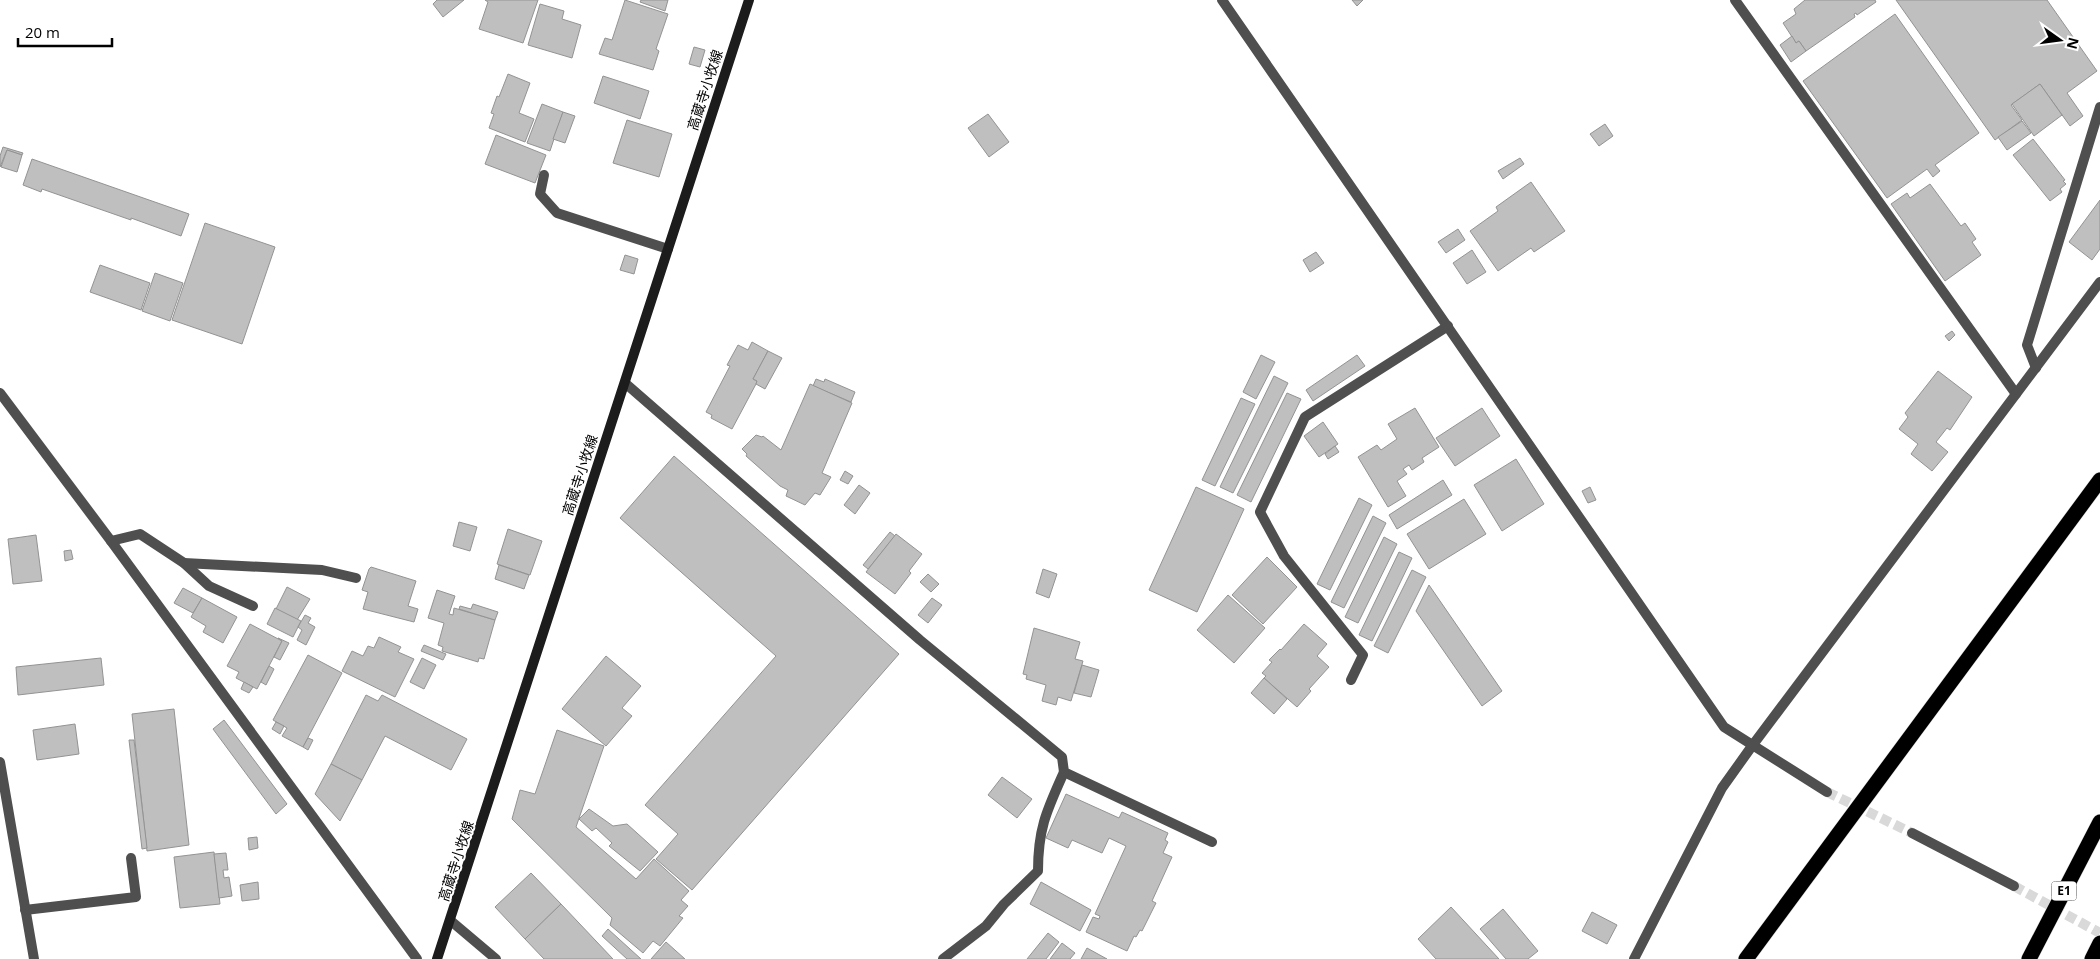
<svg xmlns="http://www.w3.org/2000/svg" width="2100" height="959" viewBox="0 0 2100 959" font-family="'Open Sans','Noto Sans JP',sans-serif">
	<rect width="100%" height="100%" fill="#fff"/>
	<g fill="#bfbfbf" stroke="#939393">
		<path d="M437,0h27l-21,17 -10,-13z"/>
		<path d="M485,0h53l-15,43 -44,-14 9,-27z"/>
		<path d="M625,0l43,14 -12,35 3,2 -6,19 -54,-16 6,-16 7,2z"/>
		<path d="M641,0h27l-3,11 -25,-9z"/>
		<path d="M1352,0h11l-6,6z"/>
		<path d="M1805,0h70l1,2 -19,13 -1,-2 -2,1 1,3 -49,34 -7,-10 -3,2 -13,-20 13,-9 -2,-5z"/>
		<path d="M1896,0h151l50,71 -30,22 16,23 -13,10 -30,-42 -29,21 11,15 -27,20z"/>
		<path d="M540,4l24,7 -2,8 19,6 -9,33 -44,-13z"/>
		<path d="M1895,14l84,119 -44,32 5,6 -7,6 -6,-8 -40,29 -84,-117z"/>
		<path d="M1792,36l4,7 3,-2 7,10 -15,11 -11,-17z"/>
		<path d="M694,47l11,3 -5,17 -11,-3z"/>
		<path d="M508,74l22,9 -11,30 15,6 -9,23 -36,-14 5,-14 -3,-1 6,-17 2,1z"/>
		<path d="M603,76l46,15 -9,28 -46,-16z"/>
		<path d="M2040,84l22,31 -28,21 -22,-32z"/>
		<path d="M542,104l21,8 -13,39 -23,-8z"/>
		<path d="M563,112l12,4 -10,27 -12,-4z"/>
		<path d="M988,114l21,28 -20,15 -21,-29z"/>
		<path d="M627,120l45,14 -13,43 -46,-14z"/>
		<path d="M2022,121l9,12 -24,17 -9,-13z"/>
		<path d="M1605,124l8,12 -14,10 -9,-12z"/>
		<path d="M496,135l50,20 -11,28 -50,-19z"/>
		<path d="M2033,139l32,41 -2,1 3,3 -6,5 2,3 -12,9 -37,-46z"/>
		<path d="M3,147l20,6 -1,2 -15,-5 -7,17v-11z"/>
		<path d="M7,150l15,5 -5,17 -16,-5z"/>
		<path d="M1520,158l4,6 -21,15 -5,-8z"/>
		<path d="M32,159l157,55 -8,22 -50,-18v2l-89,-31 -1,3 -18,-7z"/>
		<path d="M1531,182l34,49 -31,21 -3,-4 -33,23 -28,-40 28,-20 -2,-4z"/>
		<path d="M1930,184l31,42 4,-3 11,16 -4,3 9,13 -36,26 -54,-77 16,-11 3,5z"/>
		<path d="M2100,200v49l-8,11 -23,-18z"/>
		<path d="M205,223l70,24 -33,97 -70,-24z"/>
		<path d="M1458,229l7,11 -19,13 -8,-11z"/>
		<path d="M1472,250l14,22 -19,12 -14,-21z"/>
		<path d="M1316,252l8,11 -14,9 -7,-12z"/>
		<path d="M625,255l13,4 -4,15 -14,-4z"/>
		<path d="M100,265l50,18 -9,27 -51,-18z"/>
		<path d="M155,273l28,10 -13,38 -28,-10z"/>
		<path d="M1952,331l3,4 -6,6 -4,-5z"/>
		<path d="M752,342l16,9 -15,28 4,2 -1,3 -24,45 -21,-11 1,-3 -6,-3 24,-46 -3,-1 11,-20 10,5z"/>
		<path d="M768,351l14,7 -17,31 -9,-5 1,-3 -4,-2z"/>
		<path d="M1261,355l14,7 -19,37 -13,-7z"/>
		<path d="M1357,355l8,11 -52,35 -7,-11z"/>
		<path d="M1938,371l34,26 -22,33 -3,-2 -11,14 12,10 -16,19 -21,-17 7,-10 -19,-15 9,-12 -3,-4z"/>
		<path d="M1274,376l14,7 -55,110 -13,-6z"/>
		<path d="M816,379l8,3 1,-3 30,13 -4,10 -38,-16z"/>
		<path d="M810,384l42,19 -30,70 9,4 -11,18 -5,-2 -10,12 -19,-9 2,-6 -8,-4 -34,-30 1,-2 -5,-5 14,-14 6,2 1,-1 18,14z"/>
		<path d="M1287,393l14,6 -50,103 -14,-7z"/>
		<path d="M1241,398l14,6 -40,82 -13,-6z"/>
		<path d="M1415,408l24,39 -17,11 2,4 -12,8 -3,-5 -6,4 4,5 -10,7 9,15 -18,11 -30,-50 19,-12 4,5 16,-11 -9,-15z"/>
		<path d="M1482,408l18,28 -45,30 -19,-28z"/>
		<path d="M1323,422l15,22 -19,13 -15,-21z"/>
		<path d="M1335,446l4,6 -11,7 -3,-5z"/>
		<path d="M674,456l225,198 -207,236 -36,-31 22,-25 -33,-29 131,-149 -156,-138z"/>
		<path d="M1516,459l28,45 -42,27 -28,-46z"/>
		<path d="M845,471l8,5 -5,8 -8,-4z"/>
		<path d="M1443,480l9,15 -55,34 -8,-14z"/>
		<path d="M859,485l11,8 -15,21 -11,-9z"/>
		<path d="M1196,487l48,22 -47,103 -48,-22z"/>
		<path d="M1590,487l6,13 -8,3 -6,-12z"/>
		<path d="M1359,498l13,7 -42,85 -13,-6z"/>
		<path d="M1464,499l22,35 -57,35 -22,-35z"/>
		<path d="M1373,516l13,7 -42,85 -13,-6z"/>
		<path d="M459,522l18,5 -7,24 -17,-5z"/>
		<path d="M508,529l34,12 -12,34 -33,-11z"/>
		<path d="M890,532l5,4 -27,33 -5,-4z"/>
		<path d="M896,534l26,20 -13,17 2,2 -16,21 -29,-22z"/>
		<path d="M36,535l6,46 -29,3 -5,-45z"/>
		<path d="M1384,537l13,7 -39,79 -13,-6z"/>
		<path d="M71,550l2,9 -8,2 -1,-10z"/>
		<path d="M1399,552l13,6 -40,83 -13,-6z"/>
		<path d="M1267,557l30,30 -34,37 -31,-29z"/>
		<path d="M499,565l30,10 -5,14 -29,-10z"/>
		<path d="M371,567l45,14 -8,25 10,3 -4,13 -51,-13 5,-17 -6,-2 7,-21z"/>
		<path d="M1043,569l14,5 -8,24 -13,-5z"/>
		<path d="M1412,570l14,7 -38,76 -14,-7z"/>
		<path d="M928,574l11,10 -8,8 -11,-10z"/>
		<path d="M1429,585l73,106 -20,15 -66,-95z"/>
		<path d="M287,587l23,12 -13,21 -21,-11z"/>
		<path d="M183,588l19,10 -9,15 -19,-10z"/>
		<path d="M437,590l18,6 -6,18 4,1 1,-7 41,12 -11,39 -5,-1 -1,4 -36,-11 1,-4 -5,-2 6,-22 -16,-5z"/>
		<path d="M1228,595l37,33 -31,35 -37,-33z"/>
		<path d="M202,598l35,19 -14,26 -20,-11 3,-6 -15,-9z"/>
		<path d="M932,598l10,7 -14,18 -10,-8z"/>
		<path d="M473,604l25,8 -3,8 -36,-11 1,-3 11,3z"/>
		<path d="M275,608l26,13 -8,16 -26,-13z"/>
		<path d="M305,615l6,3 -3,5 7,4 -9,18 -9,-5 5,-10 -4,-3z"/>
		<path d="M250,624l32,17 -25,48 -21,-11 3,-6 -12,-6z"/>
		<path d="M1304,624l23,20 -10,12 12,11 -20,22 2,2 -14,16 -33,-29 2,-2 -4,-3 10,-11 -3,-2 11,-11 1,1z"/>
		<path d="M1034,628l46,14 -5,17 8,2 -12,40 -13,-4 -2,8 -14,-4 4,-16 -20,-6 1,-4 -4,-1z"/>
		<path d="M379,637l22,10 -3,5 16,7 -19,38 -53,-26 10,-20 11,5 5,-10 6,2z"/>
		<path d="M278,638l11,5 -9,17 -6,-3 8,-16z"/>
		<path d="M424,645l22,9 -3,6 -22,-9z"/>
		<path d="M308,655l34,18 -39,74 -21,-11 5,-8 -14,-8z"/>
		<path d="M606,656l35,30 -19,22 10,8 -26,30 -44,-37z"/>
		<path d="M101,658l3,27 -86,10 -2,-28z"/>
		<path d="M422,658l14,7 -12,24 -14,-7z"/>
		<path d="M1082,665l17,5 -8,27 -17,-4z"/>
		<path d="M269,666l5,3 -8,16 -5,-3z"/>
		<path d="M1264,678l23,21 -13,15 -23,-21z"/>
		<path d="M244,682l9,5 -4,6 -8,-4z"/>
		<path d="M366,695l12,6 4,-6 85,44 -16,31 -66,-34 -23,44 -31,-16z"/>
		<path d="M174,709l15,136 -42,6 -15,-137z"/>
		<path d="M224,720l63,84 -11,10 -63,-85z"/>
		<path d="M276,722l8,4 -4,8 -8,-5z"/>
		<path d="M75,724l4,30 -42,6 -4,-30z"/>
		<path d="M557,730l47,16 -28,81 60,52 18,-20 35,32 -8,9 7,6 -9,10 4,2 -23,28 -7,-5 -10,12 -33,-28 2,-7 -100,-99 8,-29 15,4z"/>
		<path d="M308,738l5,2 -5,10 -5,-3z"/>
		<path d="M129,740h5l13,108 -5,1z"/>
		<path d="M331,764l31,16 -22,41 -25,-27z"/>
		<path d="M1002,777l30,22 -15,19 -29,-23z"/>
		<path d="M1066,794l53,24 3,-6 46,21 -3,7 3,2 -5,11 9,4 -20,44 4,2 -14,28 -2,-1 -4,7 -2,-1 -7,15 -41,-19 7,-15 6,2 1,-3 -5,-2 31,-68 -17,-8 -7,15 -30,-13 -4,8 -22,-10z"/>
		<path d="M589,809l24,17 14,-2 31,28 -18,19 -31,-25 3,-3 -16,-15 -4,3 -13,-12z"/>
		<path d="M257,837l1,11 -9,2 -1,-12z"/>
		<path d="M214,852l6,52 -40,4 -6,-51z"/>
		<path d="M226,853l2,17h-5l1,8 5,-1 3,19 -13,2 -5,-44z"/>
		<path d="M531,873l30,31 -36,35 -30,-32z"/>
		<path d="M258,882l1,17 -17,2 -2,-16z"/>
		<path d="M1041,882l50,28 -11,21 -50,-27z"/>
		<path d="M561,904l52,55h-69l-19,-20z"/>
		<path d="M1451,907l48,52h-63l-18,-20z"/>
		<path d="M1503,909l35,42 -10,8h-22l-26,-30z"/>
		<path d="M1592,912l25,13 -10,19 -25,-13z"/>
		<path d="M608,929l33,30h-14l-25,-23z"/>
		<path d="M1048,933l11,9 -13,17h-19z"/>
		<path d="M666,942l19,17h-34z"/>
		<path d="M1062,943l13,10 -5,6h-20z"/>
		<path d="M1087,948l20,11h-26z"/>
	</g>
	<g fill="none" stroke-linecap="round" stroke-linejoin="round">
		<g stroke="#d9d9d9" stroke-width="10" stroke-dasharray="10 5" stroke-linecap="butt">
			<path d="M1827,792l85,41"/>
			<path d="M2014,886l86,47"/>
		</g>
		<defs>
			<g id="highway">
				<path d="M1746,959l354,-479"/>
				<path d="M2029,959l71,-137"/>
				<path d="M2092,959l8,-16"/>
			</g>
		</defs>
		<use href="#highway" stroke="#dbdbdb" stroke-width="16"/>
		<g stroke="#4f4f4f" stroke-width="10">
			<path d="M544,175l-4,19 17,19 111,36"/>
			<path d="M111,541l29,-7 44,29 25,23 44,20"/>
			<path d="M184,563l138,7 34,8"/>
			<path d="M1351,680l12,-25 -79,-99 -24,-44 45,-95 143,-91"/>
			<path d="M0,762l34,197"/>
			<path d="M25,910l111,-13 -5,-39"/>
		</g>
		<g stroke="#4f4f4f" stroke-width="10">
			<path d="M1222,0l502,727 103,65"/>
			<path d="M1735,0l281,394"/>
			<path d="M2036,368l-9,-23 73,-238"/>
			<path d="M625,383l295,257 142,117 2,15 148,70"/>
			<path d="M0,393l111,148 306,418"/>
			<path d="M1912,833l102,53"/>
			<path d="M451,921l45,38"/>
			<path d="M943,959l43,-33 18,-22 34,-33c0,-43 9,-61 26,-99"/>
			<path d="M1634,959l88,-171 30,-42 348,-464"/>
		</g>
		<path stroke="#1c1c1c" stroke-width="10" d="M437,959l312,-959"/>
		<use href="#highway" stroke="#000" stroke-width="15"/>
	</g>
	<g text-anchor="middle" stroke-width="4" stroke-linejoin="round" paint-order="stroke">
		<rect fill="#fff" stroke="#4c4c4c" stroke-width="1" x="2051.5" y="881.5" width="25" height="19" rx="4"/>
		<g font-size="12" font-weight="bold" fill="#000">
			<text x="2064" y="895">E1</text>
		</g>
		<g font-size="14" fill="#000" stroke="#fff">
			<text transform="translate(705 90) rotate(-72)" y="5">高蔵寺小牧線</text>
			<text transform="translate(580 475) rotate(-72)" y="5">高蔵寺小牧線</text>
			<text transform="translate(456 861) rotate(-72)" y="5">高蔵寺小牧線</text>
		</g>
	</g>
	<g transform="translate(2060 40) rotate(104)" stroke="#ffffff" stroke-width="4" paint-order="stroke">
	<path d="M0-4L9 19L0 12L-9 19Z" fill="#000000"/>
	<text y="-8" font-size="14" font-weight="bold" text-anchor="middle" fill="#000000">N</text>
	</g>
	<path d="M18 38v8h94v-8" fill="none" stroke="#000000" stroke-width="2.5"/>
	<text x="25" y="38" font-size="15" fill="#000000" stroke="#ffffff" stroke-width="4" paint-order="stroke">20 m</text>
</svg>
